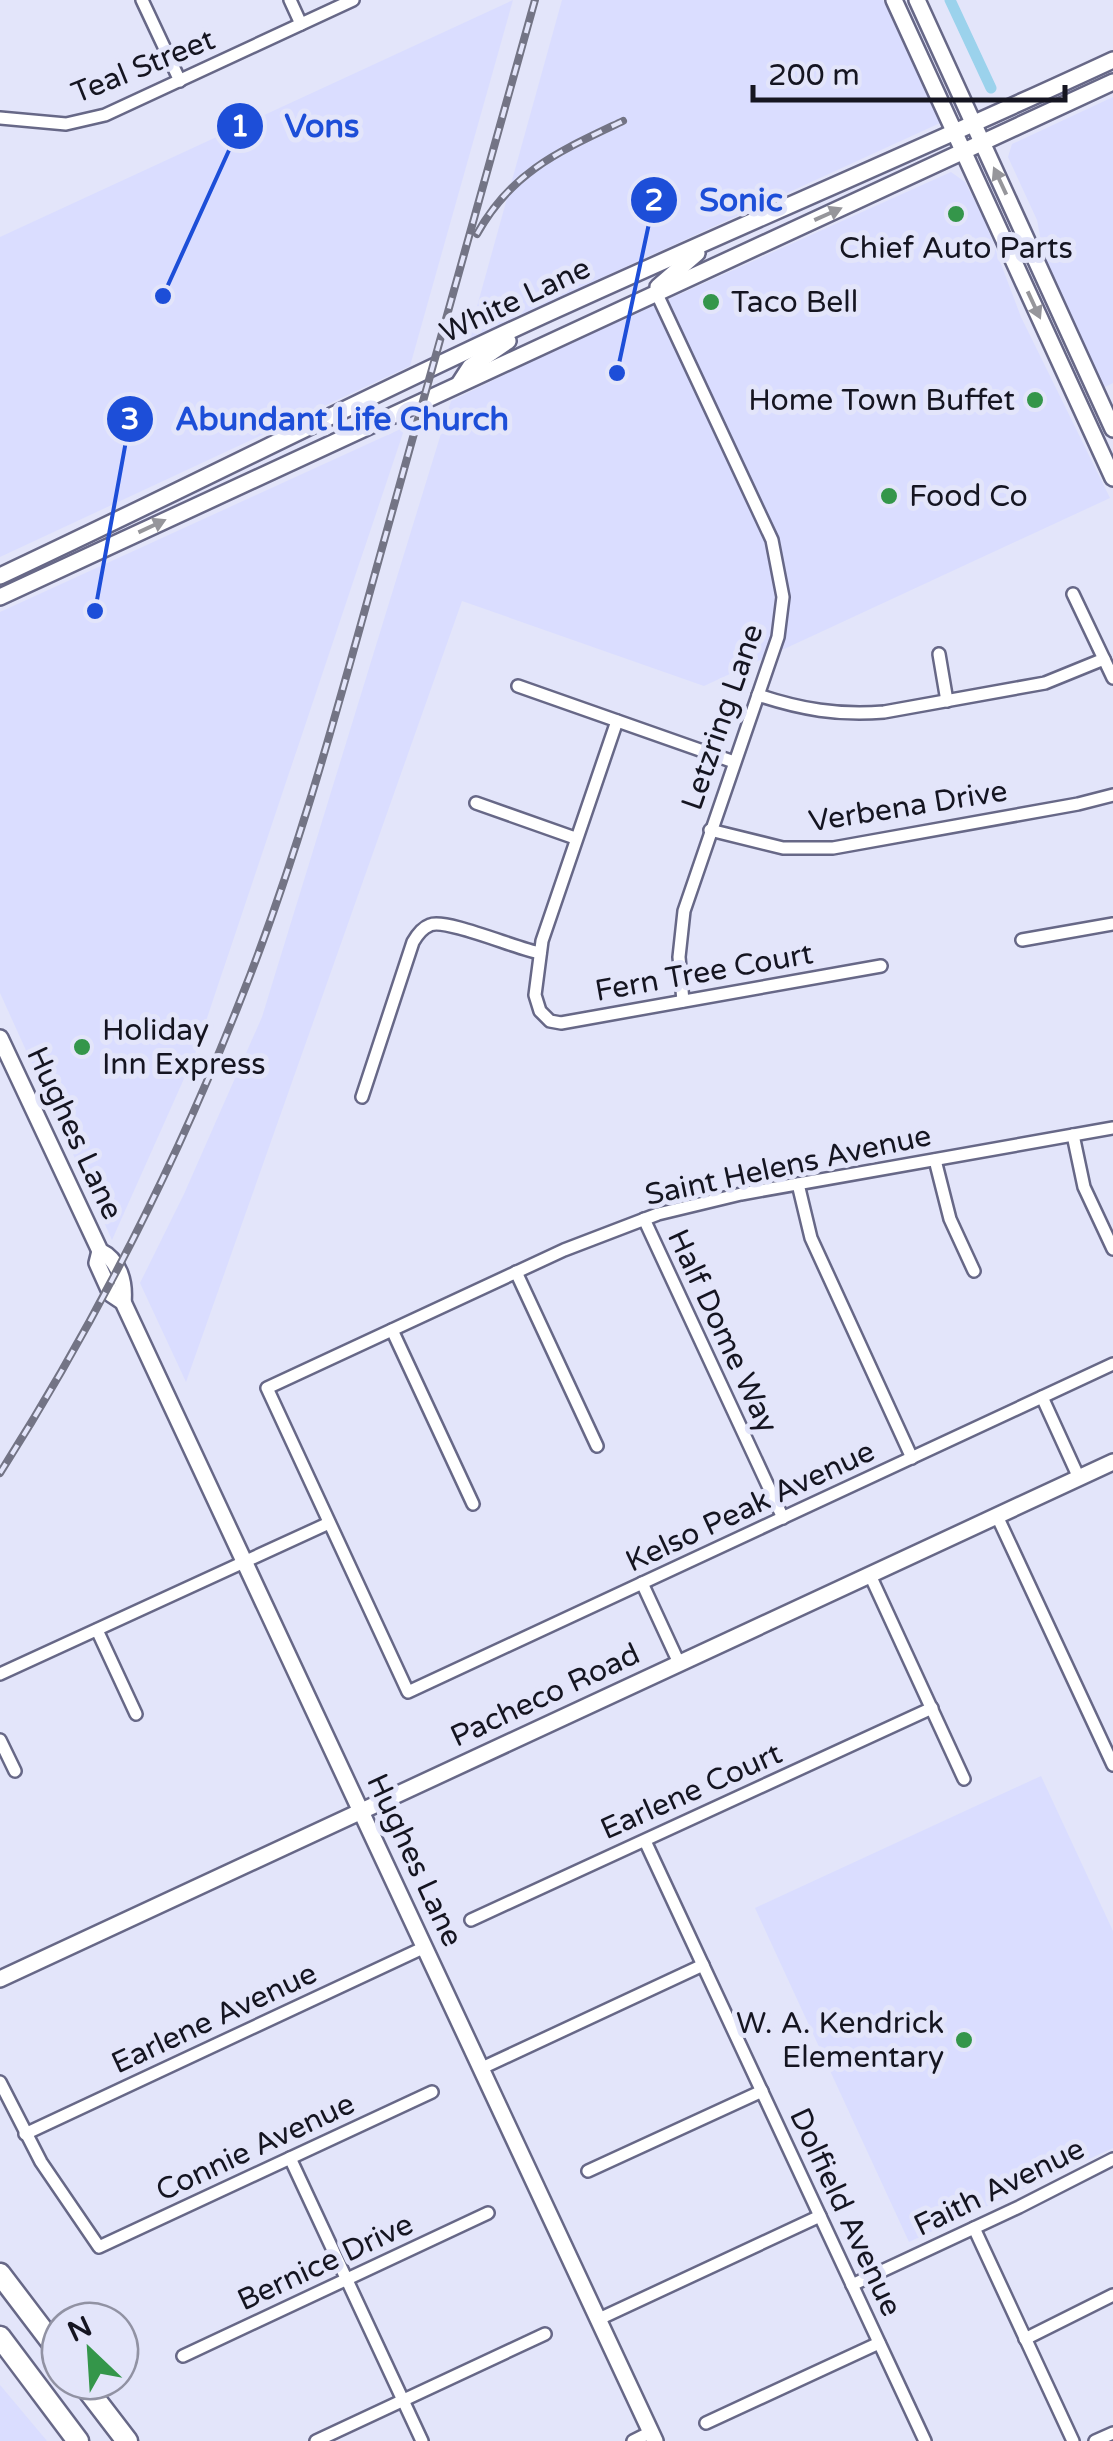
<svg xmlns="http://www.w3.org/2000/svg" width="1113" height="2441" viewBox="0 0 1113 2441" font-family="'Varela Round',sans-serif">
	<rect width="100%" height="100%" fill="#e3e5fa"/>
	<g fill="#daddff">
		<path d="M513,0l-103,366 -410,191v-320z"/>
		<path d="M562,0h321l57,123 -472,216z"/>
		<path d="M1113,97v286l-10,5 -59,-131 -7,-37 -29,-63 4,-13z"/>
		<path d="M951,172l14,10 19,37 37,98 89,181 -406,188 -242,-85 -276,781 -46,-99 44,-89 78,-177 189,-616 98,-48z"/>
		<path d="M405,427l-210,627 -83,186 -112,-247v-381z"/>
		<path d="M1041,1776l72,155v217l-204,94 -154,-334z"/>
		<path d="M0,2385l47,56h-47z"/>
	</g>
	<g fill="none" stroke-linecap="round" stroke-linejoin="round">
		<path stroke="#9bd2ec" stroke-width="11" d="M950,0l41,88"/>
		<defs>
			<g id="street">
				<path d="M142,0l38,81"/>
				<path d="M290,0l11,24"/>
				<path d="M0,118l66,6 39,-9 248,-115"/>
				<path d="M656,292l116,248 11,57 -5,40 -94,274 -5,46 4,44"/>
				<path d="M1073,594l40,84"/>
				<path d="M939,654l8,47"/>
				<path d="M518,686l216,76"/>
				<path d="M758,695c42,14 81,21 126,17l161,-29 59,-24"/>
				<path d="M617,721l-75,220 -7,54 5,16 10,10 11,2 320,-57"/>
				<path d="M476,803l99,35"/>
				<path d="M710,830l73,18h50l245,-44 35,-9"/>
				<path d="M1022,940l91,-16"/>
				<path d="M362,1097l51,-155c4,-7 9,-14 17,-17 16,-7 87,24 110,28"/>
				<path d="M1113,1128l-372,66 -83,20 -94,36 -297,138 141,304 705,-328"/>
				<path d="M1073,1135l11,52 29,62"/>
				<path d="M935,1160l15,59 24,52"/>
				<path d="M798,1184l13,54 101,220"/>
				<path d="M644,1219l139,299"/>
				<path d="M516,1272l81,174"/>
				<path d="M392,1330l81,174"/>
				<path d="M1042,1397l37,81"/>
				<path d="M997,1516l116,249"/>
				<path d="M870,1575l94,204"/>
				<path d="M642,1583l37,80"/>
				<path d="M97,1630l39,84"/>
				<path d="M0,1674l329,-151"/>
				<path d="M0,1740l15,31"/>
				<path d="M645,1841l280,600"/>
				<path d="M471,1920l461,-212"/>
				<path d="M482,2068l221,-103"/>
				<path d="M0,2082l41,80 58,85 333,-155"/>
				<path d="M25,2134l400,-187"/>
				<path d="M290,2158l132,283"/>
				<path d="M588,2171l174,-80"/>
				<path d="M974,2228l99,213"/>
				<path d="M852,2285l167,-78 94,-48"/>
				<path d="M599,2319l221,-103"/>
				<path d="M1025,2339l88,-44"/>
				<path d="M183,2356l305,-143"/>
				<path d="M706,2423l173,-80"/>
				<path d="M316,2441l229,-107"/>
				<path d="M633,2441l18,-9"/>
				<path d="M1095,2441l18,-8"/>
			</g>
			<g id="secondary">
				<path d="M894,0l219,478"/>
				<path d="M917,0l196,429"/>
				<path d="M658,287l39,-34"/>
				<path d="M459,384l11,-17 38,-26"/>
				<path d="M0,576c185,-87 367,-180 553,-265 186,-85 375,-165 560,-251"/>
				<path d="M0,597l1113,-515"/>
				<path d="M0,1038l100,213c19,9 25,31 23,51"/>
				<path d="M100,1251l-3,12 14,31 12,8 532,1139"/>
				<path d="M0,1979l1113,-517"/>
			</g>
			<g id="highway">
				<path d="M0,2274l60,79"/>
				<path d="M0,2337l78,104"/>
				<path d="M81,2381l46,60"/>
			</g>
		</defs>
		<use href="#street" stroke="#676887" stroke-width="16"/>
		<use href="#secondary" stroke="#676887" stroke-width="20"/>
		<use href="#highway" stroke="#676887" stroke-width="25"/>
		<use href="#street" stroke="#fff" stroke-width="11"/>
		<use href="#secondary" stroke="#fff" stroke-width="15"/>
		<use href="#highway" stroke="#fff" stroke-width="20"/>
		<defs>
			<g id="rail">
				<path d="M477,234c35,-63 83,-83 146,-113"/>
				<path d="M0,1473c95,-150 175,-307 240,-472 60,-150 101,-305 144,-460 50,-180 101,-361 151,-541"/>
			</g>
		</defs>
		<use href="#rail" stroke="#737485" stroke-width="8"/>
		<use href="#rail" stroke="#e3e5fa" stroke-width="4" stroke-dasharray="11" stroke-linecap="butt"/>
	</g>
	<defs><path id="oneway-solid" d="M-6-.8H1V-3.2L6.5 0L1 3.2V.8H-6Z" transform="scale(2.5)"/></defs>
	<g fill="#96969b">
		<use href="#oneway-solid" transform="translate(1000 181) rotate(-115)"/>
		<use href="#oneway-solid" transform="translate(828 214) rotate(-24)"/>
		<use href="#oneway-solid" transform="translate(1034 305) rotate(65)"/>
		<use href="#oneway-solid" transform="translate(152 526) rotate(-25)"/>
	</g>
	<g fill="#34964a" stroke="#e3e5fa" stroke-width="4">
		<circle cx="956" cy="214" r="10"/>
		<circle cx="711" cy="302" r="10"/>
		<circle cx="1035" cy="400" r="10"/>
		<circle cx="889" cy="496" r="10"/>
		<circle cx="82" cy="1047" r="10"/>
		<circle cx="964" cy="2040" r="10"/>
	</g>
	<g text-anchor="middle" stroke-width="10" stroke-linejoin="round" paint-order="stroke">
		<g font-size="30" fill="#151521" stroke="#e3e5fa">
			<text transform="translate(143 66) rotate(-22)" y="10">Teal Street</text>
			<text transform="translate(515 300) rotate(-25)" y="10">White Lane</text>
			<text transform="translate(722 717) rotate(-71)" y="10">Letzring Lane</text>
			<text transform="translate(908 806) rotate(-9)" y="10">Verbena Drive</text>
			<text transform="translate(704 972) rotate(-10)" y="10">Fern Tree Court</text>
			<text transform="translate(75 1133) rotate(65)" y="10">Hughes Lane</text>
			<text transform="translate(788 1165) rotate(-12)" y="10">Saint Helens Avenue</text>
			<text transform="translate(723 1331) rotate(65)" y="10">Half Dome Way</text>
			<text transform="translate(750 1506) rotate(-25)" y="10">Kelso Peak Avenue</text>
			<text transform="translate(545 1695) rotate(-25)" y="10">Pacheco Road</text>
			<text transform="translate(691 1791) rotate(-24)" y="10">Earlene Court</text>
			<text transform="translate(415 1860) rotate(65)" y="10">Hughes Lane</text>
			<text transform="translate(214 2018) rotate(-25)" y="10">Earlene Avenue</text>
			<text transform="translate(255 2147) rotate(-25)" y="10">Connie Avenue</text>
			<text transform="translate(999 2187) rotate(-26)" y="10">Faith Avenue</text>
			<text transform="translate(846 2212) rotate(65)" y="10">Dolfield Avenue</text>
			<text transform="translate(325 2262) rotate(-25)" y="10">Bernice Drive</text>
		</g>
		<g font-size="30" fill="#151521" stroke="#e3e5fa" text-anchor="start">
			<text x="956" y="258" text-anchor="middle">Chief Auto Parts</text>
			<text x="731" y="312">Taco Bell</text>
			<text x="1015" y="410" text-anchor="end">Home Town Buffet</text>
			<text x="909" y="506">Food Co</text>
			<text x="102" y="1040">Holiday<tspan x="102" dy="34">Inn Express</tspan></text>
			<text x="944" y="2033" text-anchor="end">W. A. Kendrick<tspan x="944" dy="34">Elementary</tspan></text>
		</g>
	</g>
	<path fill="none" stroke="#1d4ed8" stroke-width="4" d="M163 296L240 126M617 373L654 200M95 611L130 419"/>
	<g fill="#1d4ed8" stroke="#e3e5fa" stroke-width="4">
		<circle cx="163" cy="296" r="10"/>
		<circle cx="617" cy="373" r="10"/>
		<circle cx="95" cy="611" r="10"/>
		<circle cx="240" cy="126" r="25"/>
		<circle cx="654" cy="200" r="25"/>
		<circle cx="130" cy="419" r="25"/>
	</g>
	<g font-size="30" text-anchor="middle" font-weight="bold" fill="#fff">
		<text x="240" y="136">1</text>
		<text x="654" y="210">2</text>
		<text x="130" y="429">3</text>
	</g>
	<g font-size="32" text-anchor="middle" font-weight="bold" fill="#1d4ed8" stroke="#e3e5fa" stroke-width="10" stroke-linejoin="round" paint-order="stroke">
		<text x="322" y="137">Vons</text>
		<text x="741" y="211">Sonic</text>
		<text x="342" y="430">Abundant Life Church</text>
	</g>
	<g transform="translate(90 2351) rotate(335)"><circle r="48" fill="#e3e5fa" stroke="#9192a3" stroke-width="2.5"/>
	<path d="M0-8L18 38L0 25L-18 38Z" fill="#34964a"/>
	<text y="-15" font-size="28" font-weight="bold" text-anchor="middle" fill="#151521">N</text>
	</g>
	<path d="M753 85v15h312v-15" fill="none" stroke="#151521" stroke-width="5"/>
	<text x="768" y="85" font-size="30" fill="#151521" stroke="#e3e5fa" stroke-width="8" paint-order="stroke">200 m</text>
</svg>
